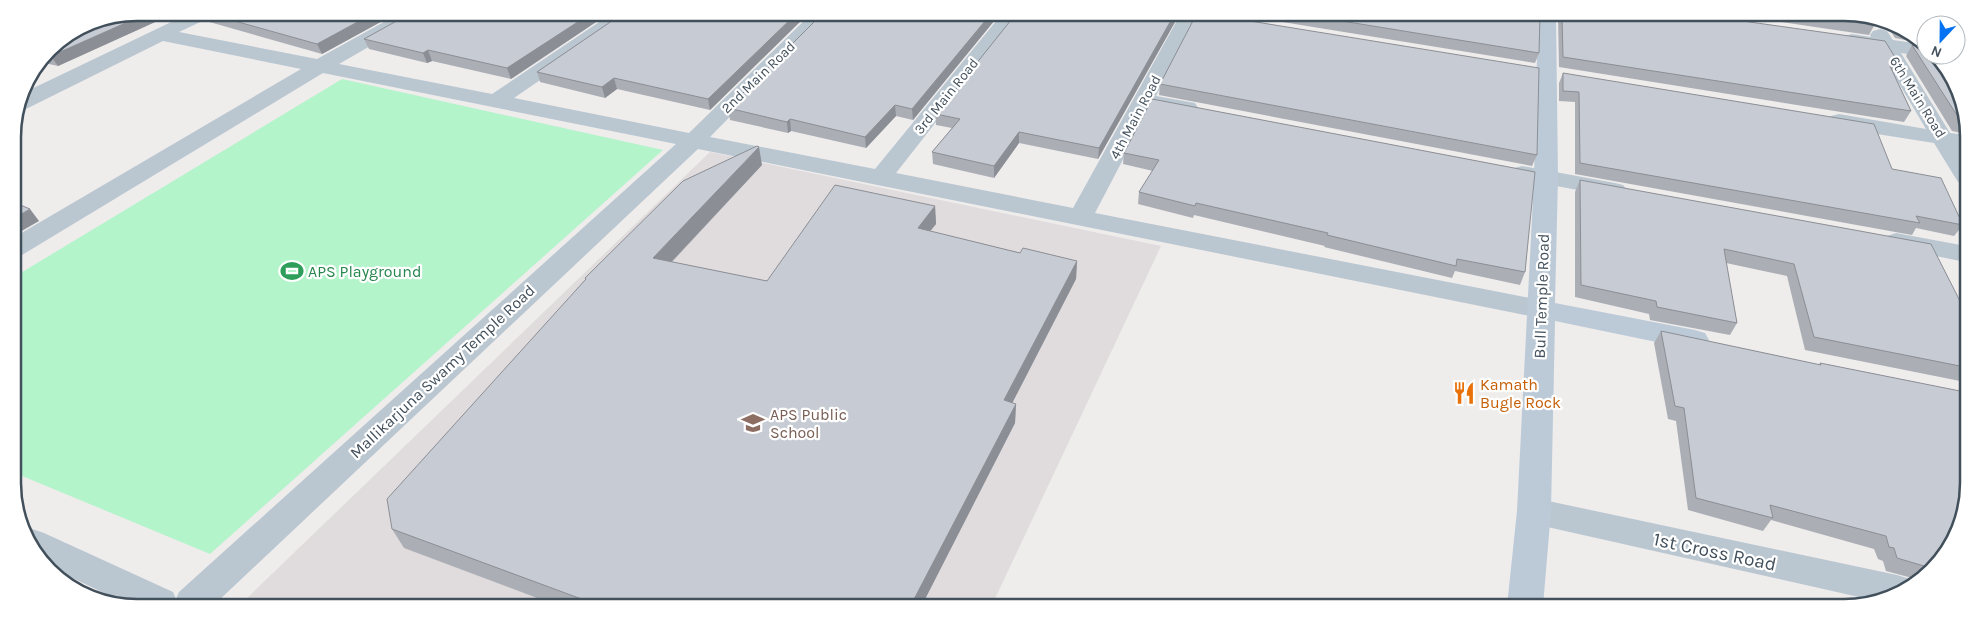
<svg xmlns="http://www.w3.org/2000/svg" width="1981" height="620" viewBox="0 0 1981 620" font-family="Karla,sans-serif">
	<rect width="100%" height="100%" fill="#efecec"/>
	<path fill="#e0dcde" d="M710,152l451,94 -169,359 -738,-1 -9,-4z"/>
	<path fill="#b3f4cb" d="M342,79l321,71 -453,404 -195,-81 -1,-196z"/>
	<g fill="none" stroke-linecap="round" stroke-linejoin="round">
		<g fill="#bac7d1" fill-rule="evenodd">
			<path d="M190,13h23l-2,4 -32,15 138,27 74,-41 7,-2 7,2 3,4 -3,4 -66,38 153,30 119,-80h21l-2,4 -116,80 175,35 122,-119h20l-121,123 165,32 126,-154h19l-124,158 177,35 107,-193 52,1 7,2 3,4 -3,4 -7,2 -37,-7 -39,75 39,7 3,5 -3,5 -8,1 -37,-6 -55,105 445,87 10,3 4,6 -4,6 -10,3 -842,-169 -482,454h-91l-82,-39 -17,-33 6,-2 12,4 129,59 3,7 3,-7 497,-448 -353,-71 -301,182 -9,2v-19l288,-169 -138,-28 -137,68 -9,1 4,-16z"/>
			<path d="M1880,29l7,2 6,9 28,4 5,3v8h7l-7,2 -25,-4 49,80 16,2v14l-6,-1 6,10v26l-8,-2 -24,-39 -95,-15 -8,-2 -3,-5 3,-5 8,-2 87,15 -47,-79 -34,-6 -3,-4 3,-4 7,-2 19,3 -1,-2 3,-4z"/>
			<path d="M1522,166l93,17 8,2 4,5 -4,5 -8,2 -101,-19 -4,-5 4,-5z"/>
			<path d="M1896,233l70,13 -1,16 -78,-16 -4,-5 4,-5z"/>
			<path d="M1534,498l363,77 13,4 2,6 -40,15 -338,-76 -12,-4 -5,-9 5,-9z"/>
		</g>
		<path fill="#bccad8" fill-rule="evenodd" d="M1538,16h18l2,162 -3,125 140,27 10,3 4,7 -4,7 -10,3 -140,-29 -4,190 -8,95h-36l10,-95 17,-333z"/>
	</g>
	<g fill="#abafb5">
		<path d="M137,12l50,1 -5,2 -7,-2 -117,53 -18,-4 9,-13z"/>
		<path d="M202,13h195l-75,41 -116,-33z"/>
		<path d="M608,14l-97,65 -79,-18 -5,2 -58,-14 -5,-10z"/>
		<path d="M622,14h186l-98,96 -93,-21 -12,9 -65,-16 -3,-10z"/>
		<path d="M999,15l-86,105 -17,-4 -30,32 -75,-17 -3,2 -58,-13 -2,-12z"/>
		<path d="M1015,15h164l-81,144 -79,-16 -25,35 -61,-14 -1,-12 20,-24 -16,-3v-11z"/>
		<path d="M1239,15l301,1 -1,37 -4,10z"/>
		<path d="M1558,16h149l185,54 19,41 -7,11 -345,-55z"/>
		<path d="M1742,16l129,1 4,7 -6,11z"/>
		<path d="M1884,21l32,21 -21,-4z"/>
		<path d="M1912,45l54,68v21l-14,-3 -46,-75z"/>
		<path d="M1563,73l329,96 71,56 -9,11 -38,-8 -4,7 -337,-61v-72l-16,-1v-18z"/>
		<path d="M1160,84l377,71 -5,11 -373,-71z"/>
		<path d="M1152,99l373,173 -5,13 -65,-14 -3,7 -128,-31 1,-1 -131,-31 -1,3 -55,-14 1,-12 14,-21 -30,-7 1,-11z"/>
		<path d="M1966,147v10l-2,-6z"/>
		<path d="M762,165l-90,97 95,19 168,-75 1,18 -6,7 90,22 57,8 -1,18 -64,124 4,1 -1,19 -93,182 -369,-1 -149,-56 -12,-19 193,-249v-2z"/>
		<path d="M1580,180l385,124v78l-160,-32 -18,-74 -61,-13 11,60 -7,12 -80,-15 -1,-6 -74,-17v-105z"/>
		<path d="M1661,331l158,34 1,-2 144,153 -44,66 -24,9 9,-9 7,-3v-1l-26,-7 -3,-10 -5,-2 -4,-10 -103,-29 -8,11 -75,-21 -12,-89 -8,-2 -14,-76z"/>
	</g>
	<g fill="#8b8e94">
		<path d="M148,13h27l-117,53 -7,-10z"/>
		<path d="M374,13h23l-75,41 -5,-10z"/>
		<path d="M590,14h18l-97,65 -4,-11z"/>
		<path d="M796,14h12l-98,96 -2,-11z"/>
		<path d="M990,15h9l-86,105 -1,-11z"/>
		<path d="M1174,15h5l-81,144 1,-11z"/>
		<path d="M428,50l4,11 -5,2 -4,-10z"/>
		<path d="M1898,62l-7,11 -1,-7z"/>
		<path d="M614,78l3,11 -12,9 -3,-11z"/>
		<path d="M895,105l1,11 -30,32 -1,-11z"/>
		<path d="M790,119l1,12 -3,2 -1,-11z"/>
		<path d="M1019,132v11l-25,35v-12z"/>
		<path d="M759,147l3,18 -104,111 -5,-18z"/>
		<path d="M935,206l1,18 -18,22v-18z"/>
		<path d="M30,209l9,12 -26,15v-17z"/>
		<path d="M1077,261l-1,18 -72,140v-19z"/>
		<path d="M1016,404l-1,19 -93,182h-11z"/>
	</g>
	<g fill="#c7cbd3" stroke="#8b8e94">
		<path d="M137,12l11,1 -97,43 -6,-2 4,-5 40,-27z"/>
		<path d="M206,13h168l-57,31z"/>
		<path d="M411,13l179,1 -83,54 -79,-18 -5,3 -59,-14z"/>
		<path d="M622,14h174l-88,85 -94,-21 -12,9 -65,-15z"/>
		<path d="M822,14l168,1 -78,94 -17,-4 -30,32 -75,-18 -3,3 -59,-14z"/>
		<path d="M1015,15h159l-75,133 -80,-16 -25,34 -62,-14 28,-33 -24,-5z"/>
		<path d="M1196,15h17l326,53 -2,87 -377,-71z"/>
		<path d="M1305,15l235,1 -1,37z"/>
		<path d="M1562,16h145l178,25 13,21 -8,4 21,45 -348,-54z"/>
		<path d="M1821,17h50l4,7z"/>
		<path d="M1912,45l14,2v8h12l28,58v8l-6,-1z"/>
		<path d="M1563,73l311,51 18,45 49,9 22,47 -47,-9 4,7 -340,-60 -1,-71 -16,-1z"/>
		<path d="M1152,99l383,73 -10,100 -68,-13 -1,7 -129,-31 1,-2 -132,-30 -1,3 -56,-14 20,-32 -35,-7z"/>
		<path d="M757,146l2,1 -106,111 114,23 68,-96 100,21 -17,22 102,25 3,-5 54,13 -73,139 12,4 -105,201 -316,-1 -203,-75 -5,-30 199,-220 -1,-1 98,-97z"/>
		<path d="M1580,180l351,64 30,59 4,1v63l-151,-30 -20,-73 -70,-15 13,74 -80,-16 -1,-6 -75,-16z"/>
		<path d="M13,202l17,7 -17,10z"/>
		<path d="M1661,331l160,34 -1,-2 145,29 -1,124 -17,37 -27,29 -14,5 -1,-5 20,-8 -1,-8 -27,-8 -3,-10 -5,-1 -3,-11 -116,-31 3,13 -77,-20 -12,-90 -9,-2z"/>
	</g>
	<defs>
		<symbol id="stadium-bare" viewBox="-9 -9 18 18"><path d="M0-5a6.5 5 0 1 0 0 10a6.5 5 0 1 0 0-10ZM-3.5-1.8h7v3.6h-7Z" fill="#2e9e5b" stroke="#fff" stroke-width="2.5" paint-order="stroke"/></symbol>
		<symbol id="restaurant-bare" viewBox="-9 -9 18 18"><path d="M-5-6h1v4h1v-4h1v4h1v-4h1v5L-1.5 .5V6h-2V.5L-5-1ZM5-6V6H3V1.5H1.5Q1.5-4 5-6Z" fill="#e8710a" stroke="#fff" stroke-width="2.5" paint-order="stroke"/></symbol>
		<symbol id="school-bare" viewBox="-9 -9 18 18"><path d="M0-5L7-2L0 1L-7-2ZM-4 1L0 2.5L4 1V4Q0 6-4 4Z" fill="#8d6e63" stroke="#fff" stroke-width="2.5" paint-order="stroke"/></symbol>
	</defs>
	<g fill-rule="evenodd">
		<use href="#stadium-bare" x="276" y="255" width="32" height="32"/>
		<use href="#restaurant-bare" x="1448" y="377" width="32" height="32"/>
		<use href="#school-bare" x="737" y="407" width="32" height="32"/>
	</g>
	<g text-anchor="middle" stroke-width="4.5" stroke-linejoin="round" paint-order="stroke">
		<g font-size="14" fill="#42505c" stroke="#fff">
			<text transform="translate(758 77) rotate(-44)" y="5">2nd Main Road</text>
			<text transform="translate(946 96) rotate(-51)" y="5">3rd Main Road</text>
			<text transform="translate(1918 97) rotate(58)" y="5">6th Main Road</text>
			<text transform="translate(1135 117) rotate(-62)" y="5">4th Main Road</text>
		</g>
		<g font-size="16" fill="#27864d" stroke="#fff" text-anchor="start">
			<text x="308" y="277">APS Playground</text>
		</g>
		<g font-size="16" fill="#42505c" stroke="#fff">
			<text transform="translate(1541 296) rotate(-88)" y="6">Bull Temple Road</text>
			<text transform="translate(442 371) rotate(-43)" y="6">Mallikarjuna Swamy Temple Road</text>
		</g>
		<g font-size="16" fill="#c56008" stroke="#fff" text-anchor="start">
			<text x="1480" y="390">Kamath<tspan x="1480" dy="18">Bugle Rock</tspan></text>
		</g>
		<g font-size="16" fill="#785e54" stroke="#fff" text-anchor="start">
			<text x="770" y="420">APS Public<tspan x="770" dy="18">School</tspan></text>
		</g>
		<g font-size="19" fill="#42505c" stroke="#fff">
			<text transform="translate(1715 551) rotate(12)" y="7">1st Cross Road</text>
		</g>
	</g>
	<path d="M0 0H1981V620H0ZM137 21H1844A116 116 0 0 1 1960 137V483A116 116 0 0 1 1844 599H137A116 116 0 0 1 21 483V137A116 116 0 0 1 137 21Z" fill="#fff" fill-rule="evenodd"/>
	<path fill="none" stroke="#42505c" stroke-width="2.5" d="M137 21H1844A116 116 0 0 1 1960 137V483A116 116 0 0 1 1844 599H137A116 116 0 0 1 21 483V137A116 116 0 0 1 137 21Z"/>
	<g transform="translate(1941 40) rotate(202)"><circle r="24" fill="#ffffff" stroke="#b3b9be"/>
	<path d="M0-4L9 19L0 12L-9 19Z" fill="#0472f1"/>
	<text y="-8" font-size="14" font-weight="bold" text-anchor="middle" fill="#42505c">N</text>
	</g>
</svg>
